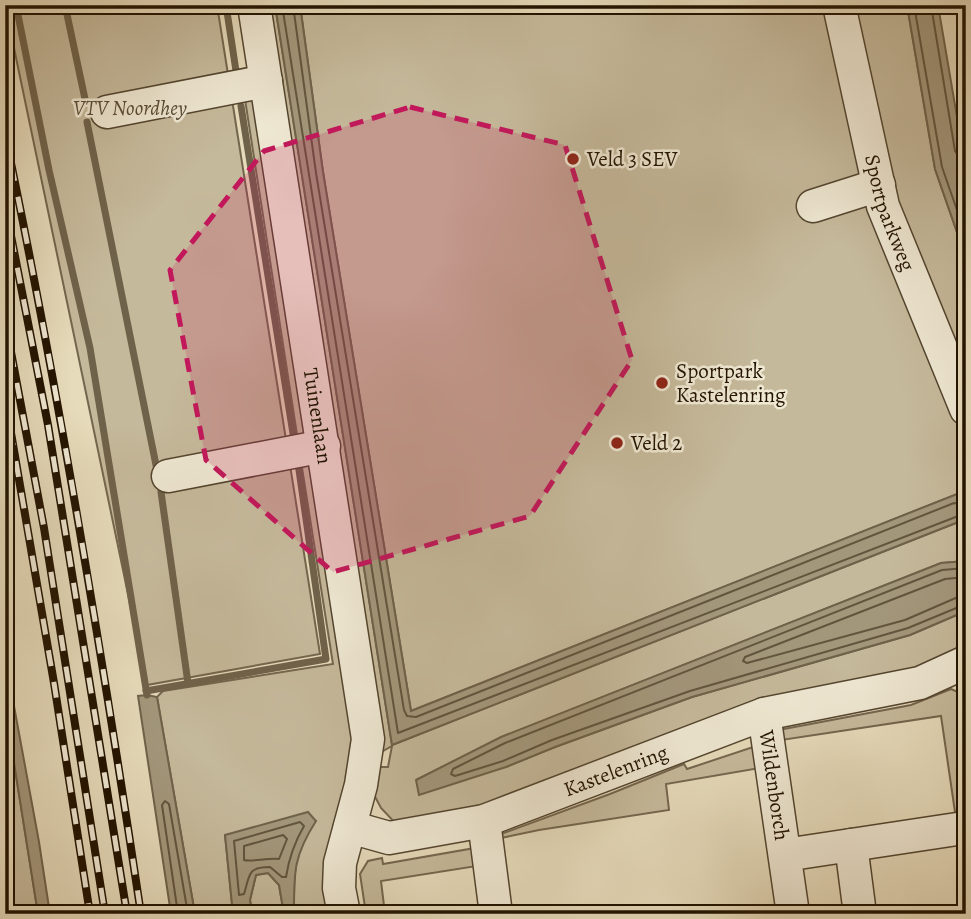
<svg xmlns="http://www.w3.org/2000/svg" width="971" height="919" viewBox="0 0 971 919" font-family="Alegreya,serif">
	<rect width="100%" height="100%" fill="#e6dbbb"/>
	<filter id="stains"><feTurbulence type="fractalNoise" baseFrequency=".00286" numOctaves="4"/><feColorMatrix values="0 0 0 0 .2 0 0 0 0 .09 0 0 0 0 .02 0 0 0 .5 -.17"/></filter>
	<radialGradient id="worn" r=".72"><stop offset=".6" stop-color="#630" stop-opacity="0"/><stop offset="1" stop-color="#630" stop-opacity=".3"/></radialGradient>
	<g fill="#c5b99b" stroke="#74664e" stroke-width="2">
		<path d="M5,5h212l103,649 -173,31z"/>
		<path d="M263,5h12l117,740 574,-226v42l-25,2 -439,174 -86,43 90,-13 49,-20 137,-50 218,-62 56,-24v39l-67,28 -427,135 -75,12 -16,-17 -9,-17 4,-24h12l4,-21 -14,8z"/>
		<path d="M300,5h607l28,164 31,89v247l-4,-8 -5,-3 -546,217 -88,-539z"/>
		<path d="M244,93l14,4 53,336 -13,8z"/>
		<path d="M300,455l16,5 44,281 -25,173h-41c0,-41 -2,-57 21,-93l-90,14 8,79h-38l-38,-217 6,-6 170,-27z"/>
		<path d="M951,689l7,3 8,21v104l-10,2 -15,-103 -166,25 -3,-7 12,-5 127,-24z"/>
		<path d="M5,706l33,208h-33z"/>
		<path d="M756,746l4,22 -94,16 3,26 -130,20 -38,8 -8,-1 117,-43 74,-30 3,5z"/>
		<path d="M475,848l2,18 -96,15 4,33h-19l-6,-40 8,-13 14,-3 1,6z"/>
		<path d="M268,873l11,12 5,29h-32l-2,-14 6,-25z"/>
	</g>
	<g fill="#a3977b" stroke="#6f624a" stroke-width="2">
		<path d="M275,5h25l23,167 88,539 546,-217c10,6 9,14 9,25l-574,226z"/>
		<path d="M907,5h31l28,165v88l-31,-89z"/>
		<path d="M966,561v50l-56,24 -218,62 -137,50 -49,20 -87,28 -3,-15 85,-43 440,-174z"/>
		<path d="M5,657l34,185 11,72h-12l-33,-208z"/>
		<path d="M147,695l10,2 38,217h-24l-33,-218z"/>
		<path d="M308,812l8,9c-23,36 -22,52 -22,93h-10l-5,-29 -11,-12 -12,2 -6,25 2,14h-19l-8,-79z"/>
	</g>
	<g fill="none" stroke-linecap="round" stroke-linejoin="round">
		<g stroke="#62553e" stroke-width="2">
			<path d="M282,5l116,728 568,-220"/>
			<path d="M293,5l23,168 88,537 3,6 9,1 538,-214 12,2"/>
			<path d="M914,5l28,162 24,69"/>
			<path d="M931,5l24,146 4,6 7,1"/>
			<path d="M966,568l-24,2 -437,173 -52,26 -2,5 4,2 48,-15 49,-21 138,-49 218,-63 58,-24"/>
			<path d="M966,577l-21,2 -200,78 -2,4 4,2 158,-43 53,-23 8,-1"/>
			<path d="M300,822l4,4c-10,17 -15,32 -18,51h-4l-12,-10c-23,0 -20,8 -26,27l-5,1 -5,-54z"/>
			<path d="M283,835l4,4 -8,20c-11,-1 -29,3 -35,1v-14z"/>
			<path d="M178,914l-16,-109 3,-4 4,3 19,110"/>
		</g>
		<g stroke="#6f624a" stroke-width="7">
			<path d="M16,5l33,165 41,178 57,347"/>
			<path d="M65,5l20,94"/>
			<path d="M226,5l10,66"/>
			<path d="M241,106l53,334"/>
			<path d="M87,122l70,348"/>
			<path d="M161,492l27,191"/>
			<path d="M146,691l180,-32 -28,-196"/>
		</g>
		<defs>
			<g id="minor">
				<path id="s1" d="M254,5l114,734 -7,46 -21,78 -1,25 5,26"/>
				<path id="s2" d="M839,5l44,201 83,203"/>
				<path d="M107,112l159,-31"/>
				<path d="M813,206l66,-21"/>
				<path d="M168,476l156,-30"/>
				<path id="s3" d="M764,714l29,200"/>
				<path d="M484,821l12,93"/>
				<path id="s4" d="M350,827l39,11 95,-17 280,-107 156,-31 46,-21"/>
				<path d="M851,845l9,69"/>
				<path d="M785,855l172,-26"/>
			</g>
		</defs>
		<use href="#minor" stroke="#53452f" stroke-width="35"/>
		<use href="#minor" stroke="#efe8d3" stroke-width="32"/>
		<defs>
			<g id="rail">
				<path d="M5,134c54,259 97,519 136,780"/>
				<path d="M5,205l43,220 79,489"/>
				<path d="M5,320l39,208 61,386"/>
				<path d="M5,398l49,285 36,231"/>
			</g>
		</defs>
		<use href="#rail" stroke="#221300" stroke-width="8"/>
		<use href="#rail" stroke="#efe8d3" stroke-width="5" stroke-dasharray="16" stroke-linecap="butt"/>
	</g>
	<path fill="#c2185b" fill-opacity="0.2" stroke="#c2185b" stroke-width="5" stroke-dasharray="14 9" stroke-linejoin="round" d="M410,107l155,38 67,215 -102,156 -197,56 -127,-112 -36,-190 94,-119z"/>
	<g fill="#8f2418" stroke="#efe8d3" stroke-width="2.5">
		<circle cx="573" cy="159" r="7"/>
		<circle cx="662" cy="383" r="7"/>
		<circle cx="617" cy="443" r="7"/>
	</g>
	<g text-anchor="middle" stroke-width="5" stroke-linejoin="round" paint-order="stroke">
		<g font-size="21" font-style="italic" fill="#5b4d36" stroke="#efe8d3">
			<text x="130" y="115">VTV Noordhey</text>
		</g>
		<g font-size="21" fill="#221300" stroke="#efe8d3" text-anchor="start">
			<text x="587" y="166">Veld 3 SEV</text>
			<text x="676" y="378">Sportpark<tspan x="676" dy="24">Kastelenring</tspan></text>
			<text x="631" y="450">Veld 2</text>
		</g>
		<g font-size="21" fill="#221300" stroke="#efe8d3">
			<text dy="7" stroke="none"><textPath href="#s2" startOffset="214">Sportparkweg</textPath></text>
			<text dy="7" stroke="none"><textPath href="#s1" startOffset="416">Tuinenlaan</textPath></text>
			<text dy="7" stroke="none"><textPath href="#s4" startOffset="278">Kastelenring</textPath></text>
			<text dy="7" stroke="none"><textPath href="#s3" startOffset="72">Wildenborch</textPath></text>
		</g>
	</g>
	<rect width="971" height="919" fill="none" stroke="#e6dbbb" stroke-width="28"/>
	<rect x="7" y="7" width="957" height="905" fill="none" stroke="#221300" stroke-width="3.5"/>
	<rect x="14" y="14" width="943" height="891" fill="none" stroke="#221300" stroke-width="2"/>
	<rect width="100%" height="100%" filter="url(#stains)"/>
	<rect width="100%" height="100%" fill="url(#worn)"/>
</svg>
